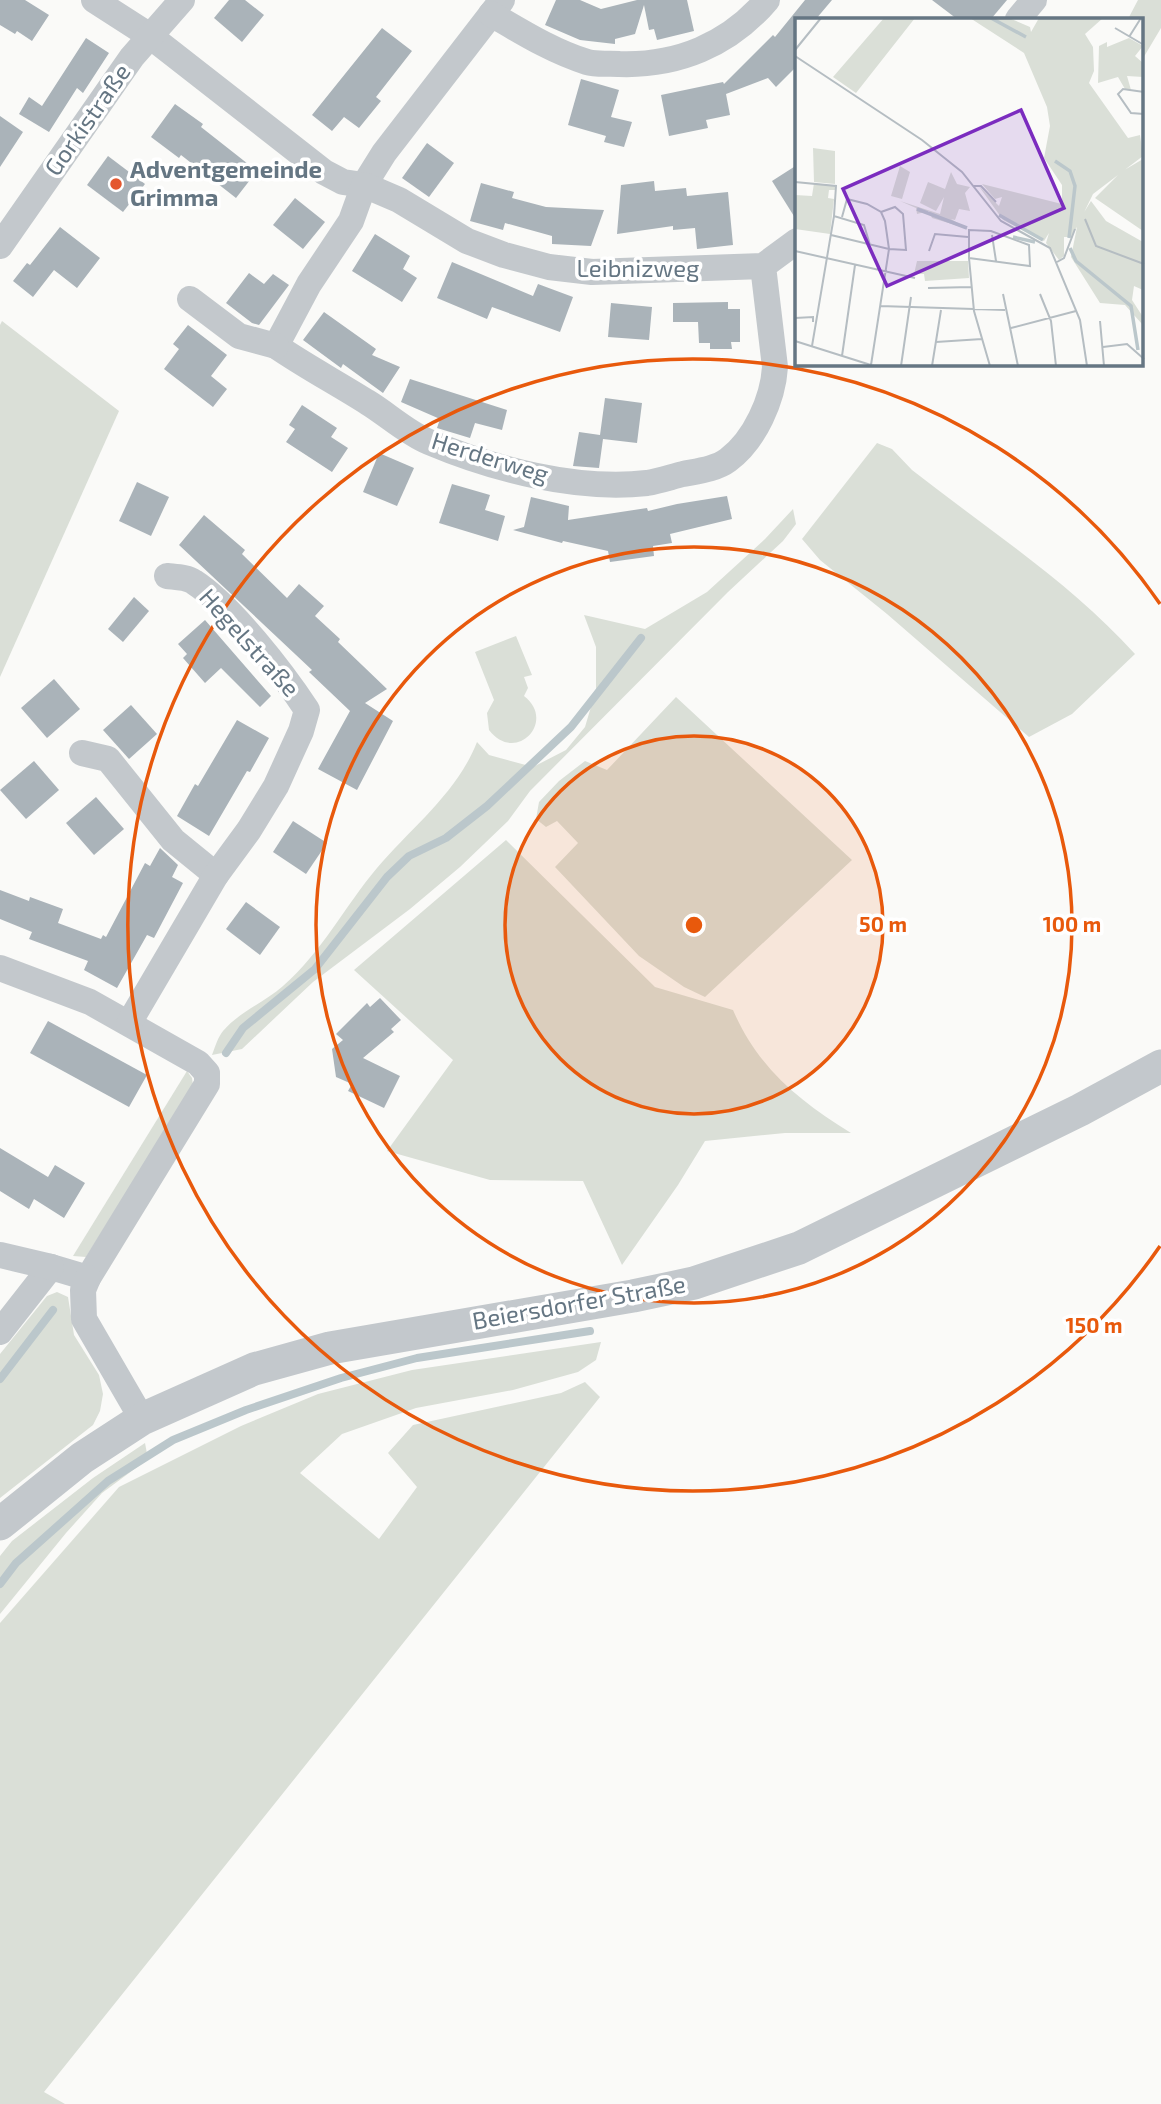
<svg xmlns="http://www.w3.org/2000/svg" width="1161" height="2104" viewBox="0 0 1161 2104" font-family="'Exo 2',sans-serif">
	<rect width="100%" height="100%" fill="#fafaf8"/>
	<g fill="#dadfd7">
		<path d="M1138,0h23v28l-19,32v-41h-14z"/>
		<path d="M2,321l117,90 -119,266v-352z"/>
		<path d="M877,443l15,6 20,21c75,59 158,112 223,184l-63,60 -43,23 -142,-123 -67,-54 -18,-21z"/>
		<path d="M793,509l3,15 -13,17 -55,51 -198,199 -22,30 -48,46 -50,42 -97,73 -71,67 -30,6c3,-8 6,-18 11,-24 16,-19 42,-29 60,-45 39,-34 62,-80 94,-118 35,-41 80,-75 100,-126l12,13 44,12 33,-17 19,-23 11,-37v-43l-12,-32 61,14 62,-37 58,-53z"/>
		<path d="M516,636l16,39 -8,2 4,11 -4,8c33,25 -8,69 -35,34l-2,-17 7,-13 -19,-48z"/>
		<path d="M676,697l176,163 -147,137 -21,-10 -45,-31 -84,-89 23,-24 -21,-22 -11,6 -10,-8 3,-17 20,-21 26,-20 22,9z"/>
		<path d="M506,840l149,147 78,23c25,58 66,91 118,123h-66l-80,8 -27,44 -56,80 -39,-84 -93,-1 -103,-29 66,-91 -99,-90z"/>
		<path d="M187,1071l5,7 1,8 -107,171 -13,-1z"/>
		<path d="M57,1292l11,5 6,38 25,40 4,19 -3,17 -7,14 -93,73v-144l47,-58z"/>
		<path d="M601,1342l-5,18 -18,12 -65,18 -97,18 -74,26 -42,39 79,66 38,-52 -29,-34 25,-28 148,-32 24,-11 15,15 -556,695 21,12h-65v-481l119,-136 122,-61 77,-32 94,-24z"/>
		<path d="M145,1443l3,16 -46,34 -36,40 -66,81v-58l12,-15 81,-63z"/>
	</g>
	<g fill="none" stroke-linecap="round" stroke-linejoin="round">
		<g stroke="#bbc7cb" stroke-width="8">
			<path d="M226,1053l17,-25 72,-59 72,-92 22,-21 37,-18 41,-32 84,-79 70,-89"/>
			<path d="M0,1379l53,-69"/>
			<path d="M0,1584l16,-21 92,-82 65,-41 73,-30 95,-32 76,-20 173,-27"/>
		</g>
	</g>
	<g fill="#aab3b9">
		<path d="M0,0h25l24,15 -17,26 -15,-10 -2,3 -15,-9z"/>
		<path d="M229,0h16l19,15 -22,27 -28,-24z"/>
		<path d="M556,0h24l21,9 36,-9h50l7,31 -37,9 -3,-11 -5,1 -5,-25 -9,29 -20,5v5l-35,-4 -35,-15z"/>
		<path d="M805,0h27l-16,19h-19v47l-21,21 -8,-9 -42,16 4,21 -24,5 2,8 -39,8 -8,-41 62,-13 1,2 49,-49 2,2z"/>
		<path d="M932,0h75l-16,19h-34z"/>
		<path d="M382,28l30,23 -36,46 5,4 -22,27 -15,-11 -12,14 -20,-16z"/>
		<path d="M86,38l23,15 -26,40 -6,-5 -28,44 -30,-18 10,-17 13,9z"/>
		<path d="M581,79l38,11 -8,27 21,5 -8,25 -20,-5 2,-6 -38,-11z"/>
		<path d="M175,104l28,20 -2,3 56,44 -21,27 -55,-43 -2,3 -28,-21z"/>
		<path d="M0,116l23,16 -23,35z"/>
		<path d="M427,143l27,20 -25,34 -27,-19z"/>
		<path d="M108,156l37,28 -22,28 -36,-27z"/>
		<path d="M797,165v56l-25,-40z"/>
		<path d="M654,181l1,10 31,-3 1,8 41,-4 5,53 -36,4 -2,-21 -22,2v-4l-56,8 4,-49z"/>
		<path d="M481,183l33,9 -2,6 34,9 58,3 -13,36 -39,-2v-8l-47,-13 -2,7 -33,-9z"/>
		<path d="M295,198l30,24 -22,27 -30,-24z"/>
		<path d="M60,227l40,31 -23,30 -23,-18 -21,27 -20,-16 14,-18 3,2z"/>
		<path d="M375,234l35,22 -7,13 14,9 -15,24 -50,-31z"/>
		<path d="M452,262l81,34 5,-12 35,13 -13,35 -68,-25 -5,12 -50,-21z"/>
		<path d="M249,273l15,11 9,-10 16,11 -30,40 -7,-2 -26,-20z"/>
		<path d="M728,302v7h12v33h-9l1,7h-22v-6h-11l-1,-21h-25v-19z"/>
		<path d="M611,303l41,4 -3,33 -41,-3z"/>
		<path d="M324,312l52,37 -4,6 28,12 -17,26 -40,-29 -2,4 -38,-28z"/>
		<path d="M188,325l39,30 -16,21 16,13 -14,18 -49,-38 15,-20 -6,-5z"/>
		<path d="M410,379l97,31 -5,20 -27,-7 -5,15 -33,-10 3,-9 -39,-17z"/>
		<path d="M605,398l37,5 -5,40 -34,-4 -4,29 -26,-2 6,-34 21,3z"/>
		<path d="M302,405l35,23 -6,9 17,11 -16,24 -46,-30 9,-13 -6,-4z"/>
		<path d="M379,453l35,15 -17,38 -34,-14z"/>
		<path d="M137,482l32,15 -18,39 -32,-15z"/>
		<path d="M452,484l38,11 -5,15 20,6 -7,25 -59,-18z"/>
		<path d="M727,496l5,23 -62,15 2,9 -19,3 1,10 -44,6 -2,-11 -45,-10 -1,2 -49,-13 11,-3 7,-30 38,9 -1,14 79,-12 1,3 29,-7z"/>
		<path d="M204,515l41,35 -3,4 45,44 12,-14 25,22 -9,10 25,23 -2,3 49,47 -22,14 28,18 -36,69 -39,-21 32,-58 -41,-39 3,-2 -133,-125z"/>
		<path d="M134,597l15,14 -26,31 -15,-13z"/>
		<path d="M205,620l66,76 -11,11 -39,-39 -16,15 -22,-25 4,-4 -9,-10z"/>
		<path d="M54,679l26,30 -33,29 -26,-30z"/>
		<path d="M131,705l26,29 -28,25 -26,-29z"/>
		<path d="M237,720l32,18 -19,34 -3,-1 -38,65 -32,-20 18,-32 3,2z"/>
		<path d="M34,761l25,29 -33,29 -26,-29z"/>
		<path d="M96,797l28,32 -30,26 -28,-32z"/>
		<path d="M293,821l34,22 -21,31 -33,-22z"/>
		<path d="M160,848l18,17 -6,12 11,6 -29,55 -7,-3 -30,53 -33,-18 4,-9 -59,-22 3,-7 -32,-13v-29l29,11 1,-4 33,12 -5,14 43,16 2,-4 3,2 39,-74 5,3z"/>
		<path d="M246,902l34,25 -20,28 -34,-26z"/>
		<path d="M380,998l21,22 -10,9 3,3 -31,26 37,18 -16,32 -36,-17 4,-7 -16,-7 -4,-28 11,-9 -7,-6 31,-31 3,4z"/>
		<path d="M48,1021l99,54 -18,32 -99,-54z"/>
		<path d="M0,1148l48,29 7,-12 30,18 -21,35 -30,-19 -5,10 -29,-18z"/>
	</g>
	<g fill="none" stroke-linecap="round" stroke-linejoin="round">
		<g stroke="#c3c8cc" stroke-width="26">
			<path d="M94,0l56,36 174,136 19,10 21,3 20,-32 118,-153"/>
			<path d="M491,14c31,18 61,37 96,48 10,3 22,1 32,2 58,2 110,-19 148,-64"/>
			<path d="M1018,19l16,-19"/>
			<path d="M0,246l132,-189 50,-57"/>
			<path d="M763,266l12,101c-2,32 -20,73 -47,93 -12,9 -30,11 -45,14 -12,3 -24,7 -36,9 -71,8 -154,-14 -218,-41 -22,-9 -42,-28 -62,-40 -30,-19 -62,-36 -91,-56l33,-62 42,-63 13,-36 35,15 68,41 37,14 45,12 43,5 171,-6 34,-25"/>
			<path d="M190,299l49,37 37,10"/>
			<path d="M82,753l26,6 65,81 43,35"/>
			<path d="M0,968l90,34 108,61 9,10v11l-119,194 -37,-11 -51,65"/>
			<path d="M129,1023l87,-148 33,-45 27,-44 25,-55 6,-21c-25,-38 -76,-104 -113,-128 -7,-5 -19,-5 -27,-6"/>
			<path d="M0,1255l51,12"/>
			<path d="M88,1278l-5,12 1,29 58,100"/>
		</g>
		<path stroke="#c3c8cc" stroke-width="33" d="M0,1524l82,-66 60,-39 112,-50 76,-21 303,-52 61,-13 105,-35 281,-138 81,-44"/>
	</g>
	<circle cx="694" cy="925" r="189" fill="#e8590c" fill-opacity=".12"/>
	<g fill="none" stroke="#e8590c" stroke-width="3.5">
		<circle cx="694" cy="925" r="189"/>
		<circle cx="694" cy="925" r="378"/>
		<path d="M1160 1246A566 566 0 1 1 1160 604"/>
	</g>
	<circle fill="#e4572e" stroke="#fff" stroke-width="2.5" cx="116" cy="184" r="7"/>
	<g text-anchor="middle" stroke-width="7" stroke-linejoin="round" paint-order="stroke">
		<g font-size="24" fill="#657683" stroke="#fff">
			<text transform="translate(88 120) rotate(-55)" y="8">Gorkistraße</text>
			<text x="638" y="277">Leibnizweg</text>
			<text transform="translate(490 458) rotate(17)" y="8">Herderweg</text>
			<text transform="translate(249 643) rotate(48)" y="8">Hegelstraße</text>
			<text transform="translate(579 1303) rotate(-10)" y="8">Beiersdorfer Straße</text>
		</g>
		<g font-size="24" font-weight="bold" fill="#657683" stroke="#fff" text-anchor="start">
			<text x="130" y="178">Adventgemeinde<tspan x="130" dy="28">Grimma</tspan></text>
		</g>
	</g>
	<g transform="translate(795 18)">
		<rect width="348" height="348" fill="#fafaf8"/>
		<path d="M89,0h31l-59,75 -23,-16zM175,0h39l21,9 1,5 8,-14h64l-18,16 8,13 1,24 -5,12 39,55 12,-3 3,21 -50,38 -21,43h-8v19l-5,4 -13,-17 3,-10 -5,8 -41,-21 -25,-35 21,21 3,-9 -7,2 -13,-15 80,20v-19l-18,-27 6,-32 -3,-19 -23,-54zM334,20l14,8 -8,10 8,7v14l-16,-1 4,14 -6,-1 -7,-12 -20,6 1,-37 8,-4v5zM18,130l22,3v33l-21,-2zM348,141v72l-48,-33 26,-26zM105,148l10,6 -8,27 -11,-3zM156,154l6,12 13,3 -5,6 5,18 -11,-2 -4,11 -4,-1 17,10 -36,-11 -3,-7 -12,3 -1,-6 -16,-7 40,13 4,-17 -8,14 -16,-8 8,-21 17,7zM19,165l21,3v4h-6l-1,8 6,1 -4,35 -35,-5v-34l17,1zM296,183l15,20 37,21v48l-9,-4 -2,14 11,17v40l-1,-33 -17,-19 -25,-2 -29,-46 7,-35zM122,243h51l1,17 -44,3 -1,-7h-10z" fill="#dadfd7"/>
		<path fill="none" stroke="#bbc7cb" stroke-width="3.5" d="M196,0l35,19M260,143l15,10 5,15 -6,52M122,191l50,19M204,197l44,25M218,219l22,5M275,230l6,13 55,45 7,44"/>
		<path fill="none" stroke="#b5bdc2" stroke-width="2" d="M320,10l29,17M334,19l12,-19M0,32l26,-32M0,38l127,84 40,32 39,49 49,27 30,72 7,46M349,74l-21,-3 -5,5 13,19 13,1M0,164l41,4 -2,30M178,168h8l15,16M47,199l5,-18 20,5 14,8 4,9 4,28 17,1 -3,-36 -8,-7 -14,5M290,201l11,27 48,18M36,217l58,14 -18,116M197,217l4,26M0,233l120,27M134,233l6,-17 33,3M174,240l61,8 -1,-21 -38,-14 -22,-1v28l5,53 16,55M262,244l7,-4 11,-29M133,270l43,-1M208,276l15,72M245,276l11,27 5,45M85,288l125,4M0,300l18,-1v5M305,303l4,45M216,310l65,-17M0,323l79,25M141,324l46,-3M17,328l22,-130 30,9 6,20M308,329l24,-3 17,15M47,338l13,-91M106,348l10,-69M137,348l9,-56M219,348h62"/>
		<path fill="#7b2cbf" fill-opacity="0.15" stroke="#7b2cbf" stroke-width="3.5" d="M226,92l43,98 -177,78 -44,-97z"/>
		<rect width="348" height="348" fill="none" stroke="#657683" stroke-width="3.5"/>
	</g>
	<circle cx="694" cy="925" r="10" fill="#e8590c" stroke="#fff" stroke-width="3.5"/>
	<g font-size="21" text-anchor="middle" font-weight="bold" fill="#e8590c" stroke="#fff" stroke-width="7" stroke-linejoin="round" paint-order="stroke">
		<text x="883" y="932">50 m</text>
		<text x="1072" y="932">100 m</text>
		<text x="1094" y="1333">150 m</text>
	</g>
</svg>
